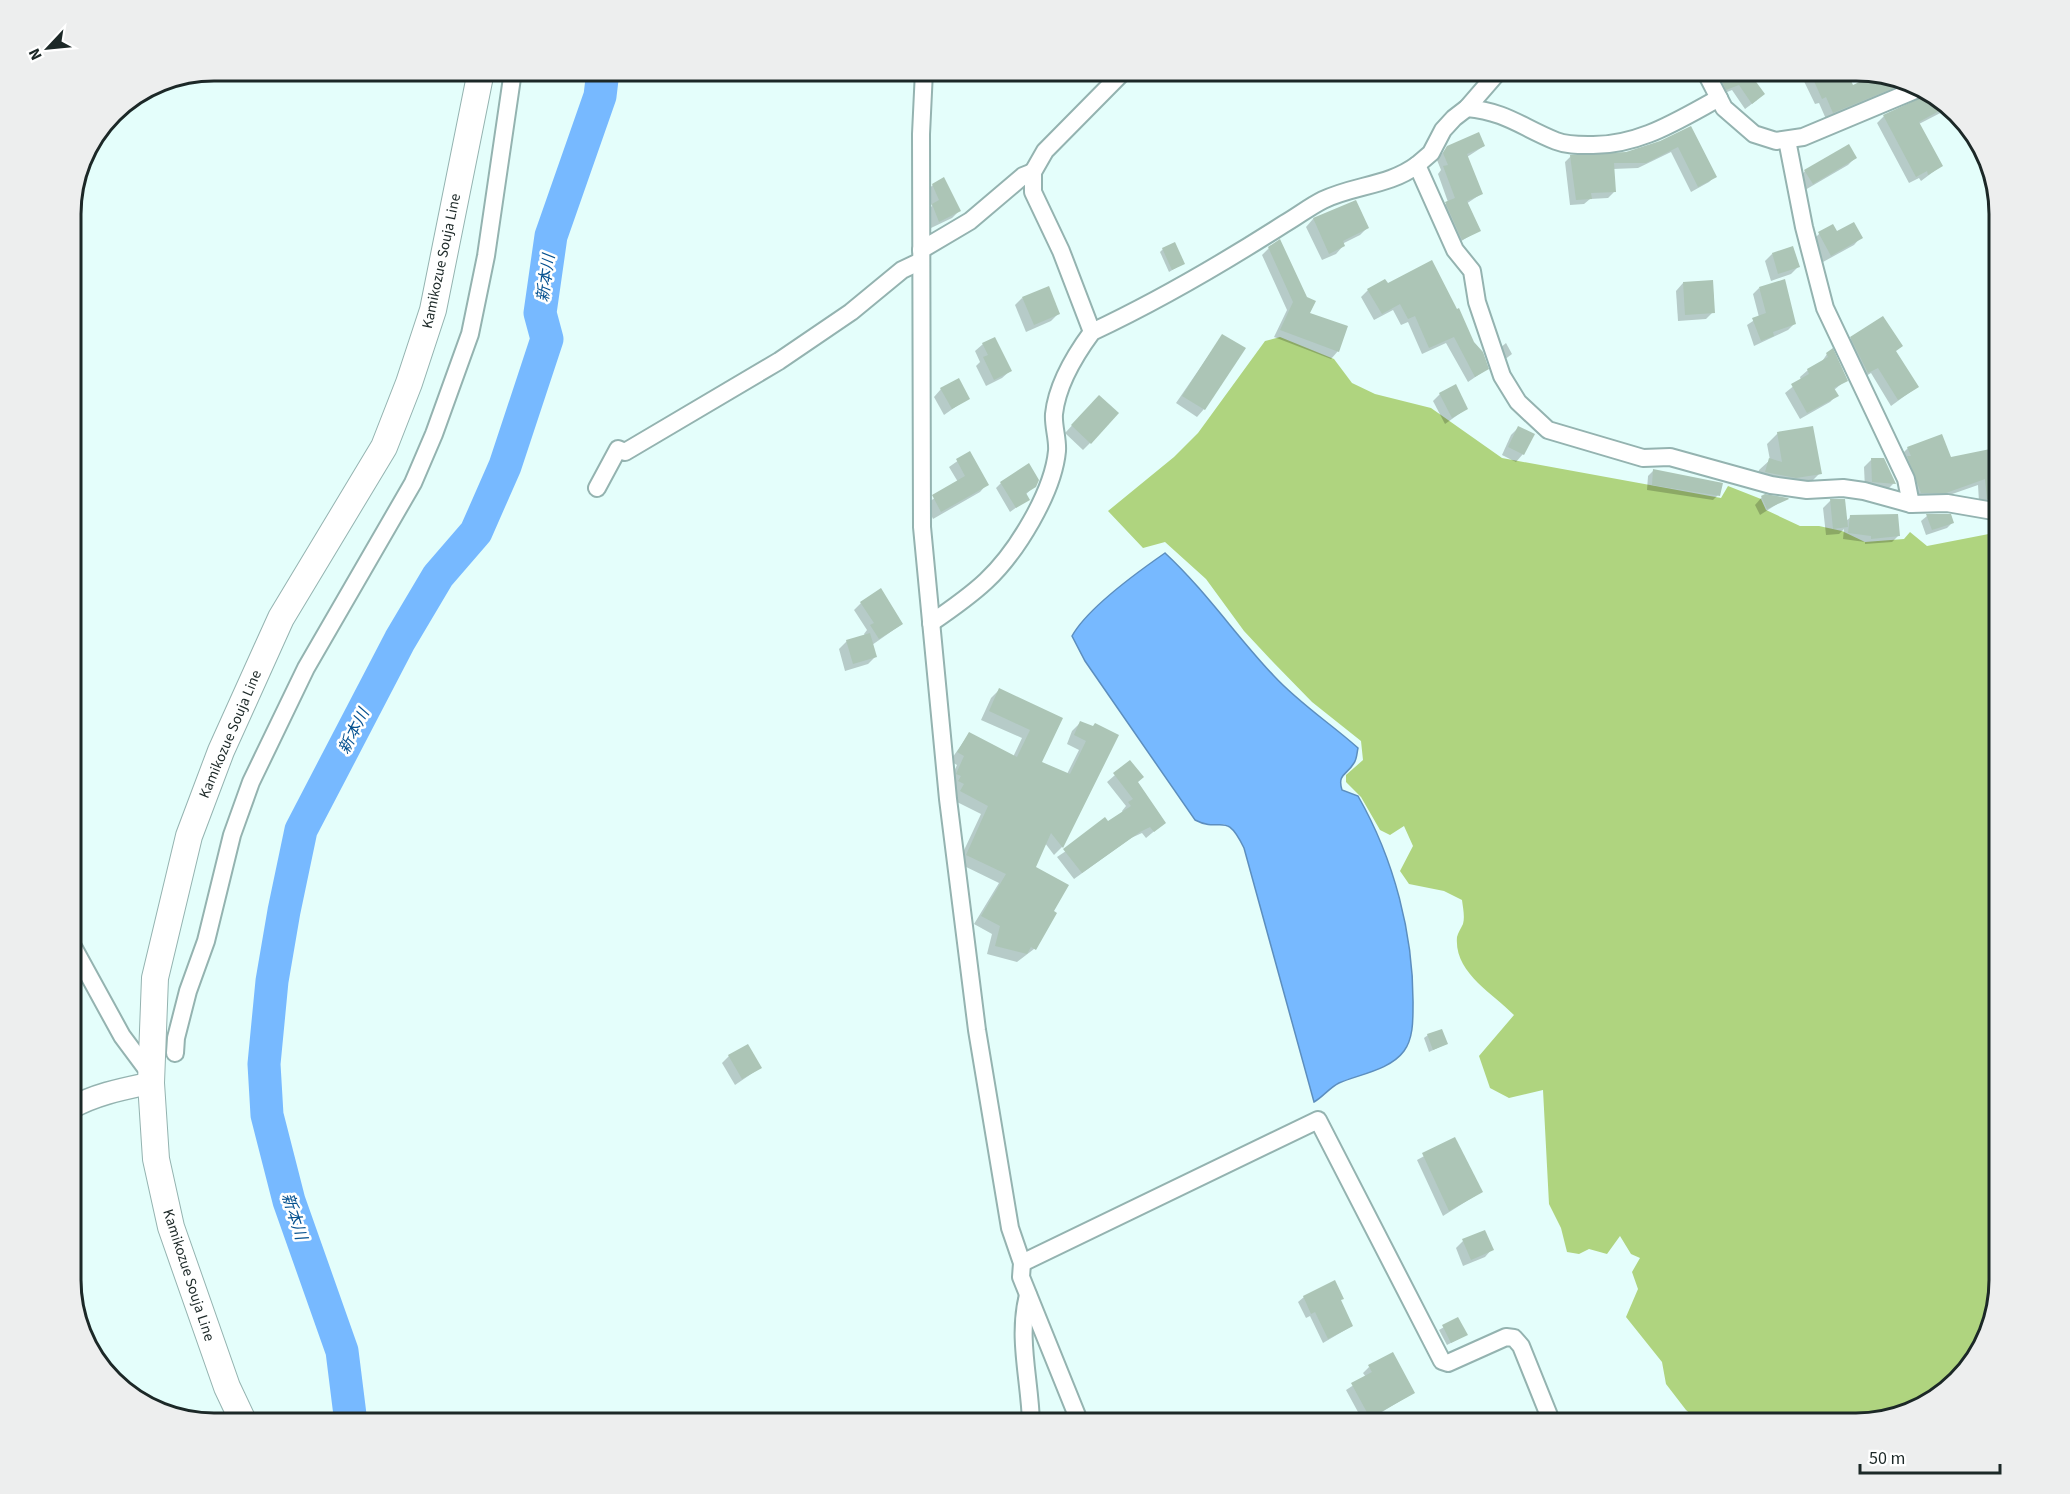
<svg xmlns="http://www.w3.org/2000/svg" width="2070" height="1494" viewBox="0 0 2070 1494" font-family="'Source Sans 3','Noto Sans JP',sans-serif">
	<rect width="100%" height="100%" fill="#e4fefb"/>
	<path fill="#afd47f" d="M1280,337l54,22 18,24 23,11 56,14 71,50 219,40 7,-12 33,13 5,11 34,16h19l23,5 23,11 39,-3 6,-7 17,14 72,-14v748l-7,46 -22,41 -50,42 -64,14h-155l-15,-13 -20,-26 -4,-22 -36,-45 12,-28 -6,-17 8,-14 -9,-4 -11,-18 -13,18 -18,-5 -10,5 -12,-2 -6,-24 -12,-24 -6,-114 -34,8 -19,-10 -11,-32 35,-41c-21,-22 -60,-42 -57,-78 1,-4 4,-9 6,-13 2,-7 0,-16 -1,-24l-18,-9 -35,-7 -9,-13 13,-25 -9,-20 -14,9 -10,-5 -19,-33 -15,-15v-7l17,-15 -2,-19 -49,-39 -39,-40 -29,-31 -38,-52 -41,-37 -22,6 -35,-37 66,-54 24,-24 67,-92z"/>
	<path fill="#77b9ff" stroke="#5c8ebe" stroke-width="1.5" d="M1165,553c41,38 71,83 109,123 26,28 56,47 84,72 -1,4 -1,11 -4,15 -7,12 -17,11 -12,27l16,6c36,63 56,139 55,211 0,14 0,32 -9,44 -14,19 -44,23 -65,32 -10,5 -16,14 -25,19l-70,-254c-19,-39 -22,-14 -49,-28l-110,-159 -13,-25c15,-27 67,-65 93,-83z"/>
	<g fill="#0003">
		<path d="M1707,71h39l11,29 -12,9 -13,-19 -12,5z"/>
		<path d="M1802,71h43l7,16 21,-10 -3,-4 32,5 2,4 -7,7 -71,30 -7,-16 -4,1 -15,-31z"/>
		<path d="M1931,94l12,6 7,8 -31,16 22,42 -20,15 -2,-3 -10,5 -32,-60 7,-7z"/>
		<path d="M1690,128l25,48 -6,6 -18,10 -20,-40 -33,16 -25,1 1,23 -6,6 -18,1 -6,5 -14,1 -5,-43 6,-6 55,-3 35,-11z"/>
		<path d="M1484,146l-17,11 14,37 -15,10 13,26 -24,15 -16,-35 9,-8 -10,-28 3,-4 -4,-10 10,-13z"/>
		<path d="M1855,158l-7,7 -43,25 -7,-11 7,-8z"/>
		<path d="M933,185l26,26 -7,7 -21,10 -6,-16 7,-6 -7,-14z"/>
		<path d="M1355,202l12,26 -7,7 -18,9 1,2 -7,8 -14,6 -16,-33 7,-8z"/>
		<path d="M1836,233l25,4 -7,8 -31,17 -11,-21 7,-7z"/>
		<path d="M1269,248l39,66 30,37 -7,8 -57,-22 13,-27 -25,-55z"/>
		<path d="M1163,249l21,14 -15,9 -9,-20z"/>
		<path d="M1772,254l26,13 -7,7 -20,7 -6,-20z"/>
		<path d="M1431,262l56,107 -19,13 -22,-39 -24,11 -14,-32 -7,3 -8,-15 -19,10 -13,-23 7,-7 19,-5z"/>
		<path d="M1683,283l30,29 -7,7 -28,2 -2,-30z"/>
		<path d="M1759,288l35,36 -6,6 -34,16 -7,-21 12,-8 -6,-23z"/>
		<path d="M1022,298l36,16 -7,7 -25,11 -11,-27z"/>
		<path d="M1222,336l-18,73 -7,8 -21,-14z"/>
		<path d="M1851,338l44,14 22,35 -26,19 -20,-33 -10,6 -16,-34z"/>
		<path d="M1506,343l6,11 -8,6 -4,-12z"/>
		<path d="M983,344l27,27 -8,7 -16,8 -10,-20 4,-4 -5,-11z"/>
		<path d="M1827,354l19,26 -12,10 3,5 -7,7 -30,17 -15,-26 16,-13 -1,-3 8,-7 13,-7z"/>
		<path d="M941,389l27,9 -24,17 -10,-18z"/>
		<path d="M1440,394l26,15 -21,15 -12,-23z"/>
		<path d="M1092,404l-2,39 -7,7 -18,-17z"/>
		<path d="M1518,428l5,26 -7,8 -14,-7 9,-20z"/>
		<path d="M1778,433l42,40 -11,11 -54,-1 4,-13 11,-10 -3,-16z"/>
		<path d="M1908,448l42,11 49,-11v52l-20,2 -1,-17 -40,14 -25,1 -13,-44z"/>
		<path d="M969,453l18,31 -7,8 -47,27 -7,-15 32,-22 -9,-15z"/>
		<path d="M1871,460l23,23 -7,7 -22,-1 -1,-22z"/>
		<path d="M1654,470l64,25 -5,5 -66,-10 1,-14z"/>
		<path d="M1001,483l34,3 -10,9 3,4 -18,13 -14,-24z"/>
		<path d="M1762,497l23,2 -25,16 -5,-10z"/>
		<path d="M1843,500l3,21 5,-4 47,19 -6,6 -27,2v-2l-22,-3 1,-10 -5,5 -13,1 -3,-27 7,-7z"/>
		<path d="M1927,516l26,6 -6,6 -21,7 -5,-14z"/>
		<path d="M861,603l41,21 -30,21 3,12 -7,7 -23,7 -6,-22 8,-8 18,-5 -1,-2 3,-4 -13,-20z"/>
		<path d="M999,690l62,28 -21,44 27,12 12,-24 -12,-6 5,-13 8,-8 37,12 -55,112 -8,8 -9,-12 -11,24 18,45 3,2 -21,35 -17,13 -30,-8 5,-20 -18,-10 25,-41 -41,-20 23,-49 -28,-14 4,-7 -6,-3 -2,-8 8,-17 -7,-4 19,-27 44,23 9,-19 -41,-18 10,-22z"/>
		<path d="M1130,762l6,20 28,41 -18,15 -4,-5 -11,5 -57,41 -17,-22 66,-44 -1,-2 4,-5 -19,-24z"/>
		<path d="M1428,1035l18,9 -17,8 -5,-14z"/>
		<path d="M729,1056l31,12 -25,17 -13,-22z"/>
		<path d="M1455,1139l26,53 -38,24 -26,-56z"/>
		<path d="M1463,1241l29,8 -7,8 -22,9 -7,-18z"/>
		<path d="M1304,1297l35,4 13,25 -29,17 -13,-27 -4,2 -8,-16z"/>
		<path d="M1458,1319l8,16 -19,10 -8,-15z"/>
		<path d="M1369,1367l44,26 -49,30 -18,-33 20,-13 -3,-4z"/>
	</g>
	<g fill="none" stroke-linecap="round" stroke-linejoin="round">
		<path stroke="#77b9ff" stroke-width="33" d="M351,1423l-9,-72 -53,-150 -22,-86 -3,-51 8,-83 12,-70 17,-81 99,-190 38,-64 38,-44 29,-66 42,-127 -7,-26 11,-77 49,-140 3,-25"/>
	</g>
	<g fill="#acc5b6">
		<path d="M1717,70h56v1l-19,8 11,15 -13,10 -13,-19 -13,5z"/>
		<path d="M1809,70h37l7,15 23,-11 26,4 4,5 -73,30 -7,-16 -4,2z"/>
		<path d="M1931,93l17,13 -29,16 24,44 -15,9 -1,-4 -11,6 -33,-62z"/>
		<path d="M1691,126l26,51 -19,10 -20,-40 -32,16h-32l2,29 -25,1 1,6 -16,1 -6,-45 56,-3 34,-11z"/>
		<path d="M1479,132l6,14 -18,8 16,40 -16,7 14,30 -19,9 -17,-38 10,-4 -12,-32 5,-1 -5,-12 4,-7z"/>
		<path d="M1849,144l8,14 -44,26 -9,-14z"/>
		<path d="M944,177l17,34 -22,11 -7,-18 7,-4 -7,-16z"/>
		<path d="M1356,200l13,28 -26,13 2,5 -16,8 -16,-36z"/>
		<path d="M1854,222l9,16 -32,18 -13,-24 15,-8 4,7z"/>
		<path d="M1280,239l27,58 9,4 -6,12 38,13 -9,26 -59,-22 13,-28 -25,-55z"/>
		<path d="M1175,242l10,22 -13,6 -10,-22z"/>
		<path d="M1793,246l7,21 -22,7 -6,-21z"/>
		<path d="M1432,260l25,49 2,-1 15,34 9,10 6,17 -14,8 -21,-40 -25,11 -14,-32 -7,3 -8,-15 -18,10 -15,-25 18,-10 3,4z"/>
		<path d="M1785,279l11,45 -23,8 1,4 -13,5 -9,-23 14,-5 -7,-26z"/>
		<path d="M1713,280l2,33 -30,2 -2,-33z"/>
		<path d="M1049,286l11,28 -26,11 -12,-28z"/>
		<path d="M1883,316l20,30 -7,5 23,36 -21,13 -20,-32 -10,5 -18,-36z"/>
		<path d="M1222,334l24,14 -41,62 -23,-14z"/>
		<path d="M995,337l17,34 -18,9 -11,-23 5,-2 -6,-12z"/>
		<path d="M1833,348l15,33 -14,7 5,8 -32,17 -16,-29 18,-10 -2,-5 21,-12 -2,-4z"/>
		<path d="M959,378l11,21 -18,10 -12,-21z"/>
		<path d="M1456,384l12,25 -16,9 -13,-25z"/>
		<path d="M1099,395l20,18 -28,31 -20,-19z"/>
		<path d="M1518,426l17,8 -11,21 -16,-8z"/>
		<path d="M1813,426l9,48 -26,4 -31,-6 4,-14 13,4 -5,-30z"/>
		<path d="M1942,434l9,23 49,-10v54l-13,-2 -2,-20 -39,14h-25l-14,-37h4l-4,-9z"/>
		<path d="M970,451l19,34 -48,27 -9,-17 33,-19 -9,-17z"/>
		<path d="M1871,458h13l12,26 -24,-2z"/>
		<path d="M1029,463l10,17 -3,7 -10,6 4,7 -14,8 -16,-26z"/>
		<path d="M1653,469l70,14 -3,13 -68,-11z"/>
		<path d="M1765,494l23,4 1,1 -22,10 -6,-13z"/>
		<path d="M1830,499h15l3,28 -15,2z"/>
		<path d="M1898,514l2,22 -29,3v-3l-23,-3 2,-18z"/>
		<path d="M1926,514h25l3,9 -22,7z"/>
		<path d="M881,588l22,36 -24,15 -9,-14 4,-2 -14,-21z"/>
		<path d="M870,633l7,24 -24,7 -7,-24z"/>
		<path d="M999,688l64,30 -21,44 28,12 16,-33 -12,-6 6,-14 13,5 2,-3 24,12 -56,113 -12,-15 -15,34 33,18 -15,26 3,2 -21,37 -5,-3 -4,7 -32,-8 5,-20 -19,-10 25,-42 -40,-19 22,-49 -28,-15 4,-7 -6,-3 3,-5 -5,-2 8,-18 -7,-4 12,-20 48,25 13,-27 -41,-19z"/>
		<path d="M1130,760l14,17 -6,5 28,41 -12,9 -4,-5 -10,5 -58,41 -19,-24 42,-32 3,4 23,-15 -3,-4 5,-3 -20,-26z"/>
		<path d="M1442,1029l6,15 -15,6 -6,-16z"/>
		<path d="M748,1044l14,24 -20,11 -14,-24z"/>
		<path d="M1455,1137l28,55 -34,19 -27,-58z"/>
		<path d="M1485,1230l9,20 -23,10 -9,-21z"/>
		<path d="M1335,1280l9,19 -3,1 12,26 -25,13 -13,-27 -4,2 -8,-18z"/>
		<path d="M1458,1317l10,18 -17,8 -9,-18z"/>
		<path d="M1393,1352l22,41 -45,25 -19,-35 21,-11 -4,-7z"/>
	</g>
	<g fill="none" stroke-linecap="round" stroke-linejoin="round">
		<defs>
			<g id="minor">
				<path d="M924,71l-3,63 1,393 26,272 29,231 33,198 12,35 -1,14 59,146"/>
				<path d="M1705,71l19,37 30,26 22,7 27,-4 117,-49"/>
				<path d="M1467,108c40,4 54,19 89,33 10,4 21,4 32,4 49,2 89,-24 131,-47"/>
				<path d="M1787,140l17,87 21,81 81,171 5,25"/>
				<path d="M1417,165l14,-12 12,-23 11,-12 13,-10 32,-37"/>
				<path d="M921,250l49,-29 53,-45 10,-4"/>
				<path d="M1092,332l-31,-81 -28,-59v-20l12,-21 79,-80"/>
				<path d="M597,488l21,-39 7,3 154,-91 72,-49 51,-42 19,-9"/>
				<path d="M931,623c19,-13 38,-26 55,-42 30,-28 67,-88 71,-130 1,-12 -4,-25 -3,-37 3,-28 21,-59 38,-82 66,-31 131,-69 192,-108 14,-8 25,-17 39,-24 31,-15 66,-14 94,-35l38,85 17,21 5,31 25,74 16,26 30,28 95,28 27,-1 101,28 36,5 36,-2 21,3 47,13 36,-1 52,9"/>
				<path d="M71,943l51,93 29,39"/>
				<path d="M175,1053l1,-15 12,-47 18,-50 26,-106 19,-53 55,-114 107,-185 21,-49 36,-100 16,-78 27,-185"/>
				<path d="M1022,1263l296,-143 124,241 6,2 58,-26 8,1 7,8 31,77"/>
				<path d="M1028,1295c-11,43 2,85 3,128"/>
			</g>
			<path id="tertiary" d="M71,1108c25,-14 52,-19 80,-25"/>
			<path id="primary" d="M244,1423l-17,-36 -56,-160 -15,-68 -5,-76 4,-105 34,-142 32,-85 60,-133 103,-171 25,-64 24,-73 48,-239"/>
		</defs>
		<use href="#minor" stroke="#94b3b0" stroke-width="20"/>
		<use href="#tertiary" stroke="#94b3b0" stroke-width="24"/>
		<use href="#primary" stroke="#94b3b0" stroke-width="28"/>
		<use href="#minor" stroke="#fff" stroke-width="16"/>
		<use href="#tertiary" stroke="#fff" stroke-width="21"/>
		<use href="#primary" stroke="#fff" stroke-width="26"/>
	</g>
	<g text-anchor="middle" stroke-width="5" stroke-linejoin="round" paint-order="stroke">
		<g font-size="15" fill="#1c2827" stroke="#fff">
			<text transform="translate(441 261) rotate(-78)" y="5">Kamikozue Souja Line</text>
			<text transform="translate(230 734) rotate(-67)" y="5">Kamikozue Souja Line</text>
			<text transform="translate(189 1275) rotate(72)" y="5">Kamikozue Souja Line</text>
		</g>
		<g font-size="16" font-style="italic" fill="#075290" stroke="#fff">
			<text transform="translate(545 278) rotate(-82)" y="6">新本川</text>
			<text transform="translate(353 731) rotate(-63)" y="6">新本川</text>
			<text transform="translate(295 1216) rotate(72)" y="6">新本川</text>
		</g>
	</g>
	<path d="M0 0H2070V1494H0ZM214 81H1856A133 133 0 0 1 1989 214V1280A133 133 0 0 1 1856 1413H214A133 133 0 0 1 81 1280V214A133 133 0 0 1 214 81Z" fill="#edeeee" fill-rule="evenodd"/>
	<path fill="none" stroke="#1c2827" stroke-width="3" d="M214 81H1856A133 133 0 0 1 1989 214V1280A133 133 0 0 1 1856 1413H214A133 133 0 0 1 81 1280V214A133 133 0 0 1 214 81Z"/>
	<g transform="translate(48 48) rotate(244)" stroke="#ffffff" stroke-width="4.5" paint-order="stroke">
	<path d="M0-4.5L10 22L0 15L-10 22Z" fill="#1c2827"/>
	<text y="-9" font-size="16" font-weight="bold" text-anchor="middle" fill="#1c2827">N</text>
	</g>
	<path d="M1860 1464v9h140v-9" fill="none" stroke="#1c2827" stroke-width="3"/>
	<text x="1869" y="1464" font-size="18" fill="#1c2827" stroke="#ffffff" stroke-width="4.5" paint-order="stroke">50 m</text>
</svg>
